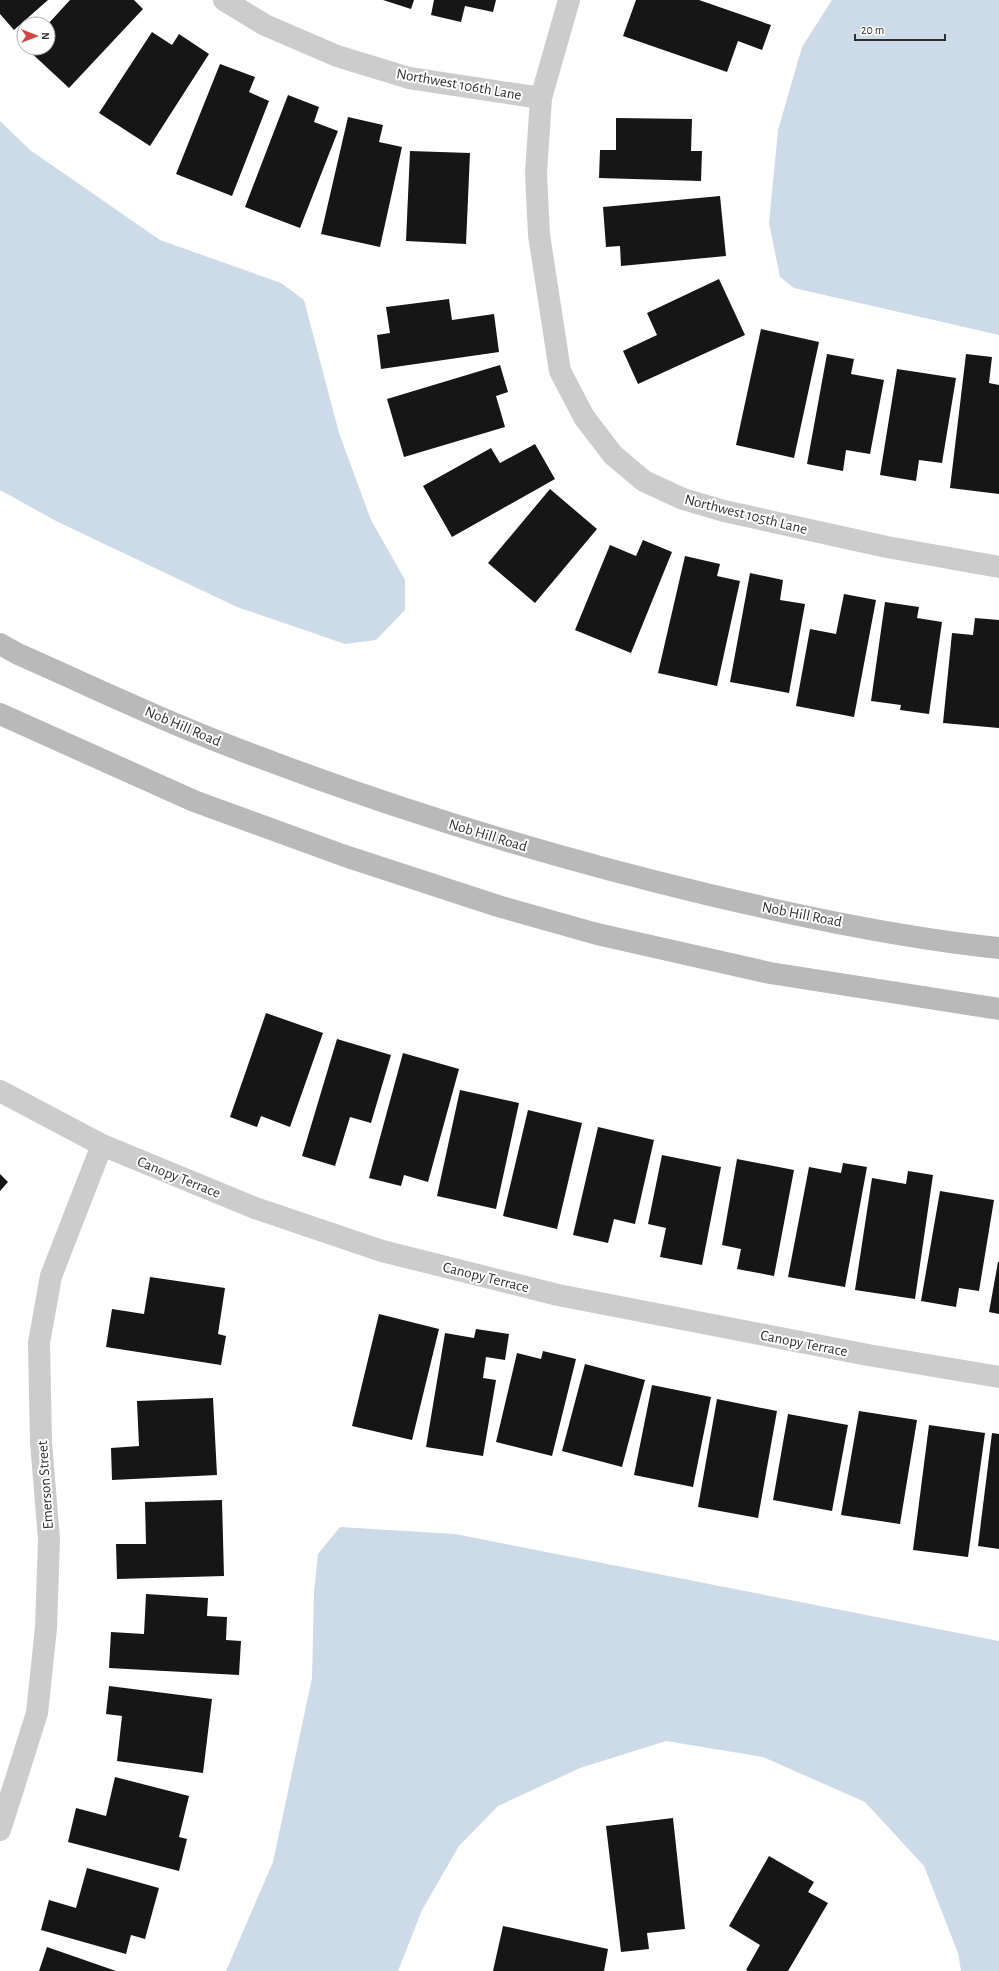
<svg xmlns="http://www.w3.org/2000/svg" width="999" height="1971" viewBox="0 0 999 1971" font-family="'Alegreya Sans',sans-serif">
	<rect width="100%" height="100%" fill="#fff"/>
	<g fill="#cddbe8">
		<path d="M832,0h167v335l-205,-47 -14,-11 -11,-54 9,-93 24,-83z"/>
		<path d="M0,121l30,29 130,90 121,43 23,17 35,133 32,87 34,60v30l-29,30 -31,4 -108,-37 -181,-86 -56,-31z"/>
		<path d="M340,1527l115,7 544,107v330h-38l-3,-18 -34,-87 -59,-64 -102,-45 -97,-16 -86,27 -82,38 -39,40 -37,64 -24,61h-172l47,-109 39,-184 2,-86 4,-38z"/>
	</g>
	<g fill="#161616">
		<path d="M0,0h48l-34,30 -14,-16z"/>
		<path d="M70,0h64l9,9 -74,79 -43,-40h22v-24z"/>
		<path d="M383,0h31l-3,9z"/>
		<path d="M434,0h62l-3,12 -28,-6 -4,16 -30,-7z"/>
		<path d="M636,0h63l72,25 -9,25 -24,-9 -11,31 -104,-36z"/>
		<path d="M152,32l20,13 7,-11 30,20 -59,92 -51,-33z"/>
		<path d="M220,64l35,13 -6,15 20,9 -37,95 -56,-22z"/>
		<path d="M288,95l31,12 -5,15 24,9 -38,97 -55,-21z"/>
		<path d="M348,117l35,8 -4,17 23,5 -22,100 -59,-13z"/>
		<path d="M616,118l76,1 -1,32h11l-1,30 -102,-3 1,-28h16z"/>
		<path d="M410,151l60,2 -4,91 -60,-3z"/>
		<path d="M720,196l6,60 -105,10 -1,-20 -14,1 -3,-40z"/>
		<path d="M719,279l26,56 -107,49 -15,-33 34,-16 -10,-22z"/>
		<path d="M449,299l3,21 42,-6 5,38 -118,17 -4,-34 13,-2 -4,-26z"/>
		<path d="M761,329l58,13 -25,116 -58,-13z"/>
		<path d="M827,354l27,5 -3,15 33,6 -14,74 -24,-4 -3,21 -36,-7z"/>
		<path d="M966,354l26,3 -3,26 10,2v109l-49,-6z"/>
		<path d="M500,365l8,27 -12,4 9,31 -101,30 -17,-58z"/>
		<path d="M897,369l59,9 -14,85 -23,-3 -3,21 -36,-6z"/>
		<path d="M535,444l20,35 -103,58 -29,-51 68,-38 9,15z"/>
		<path d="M550,489l47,40 -62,74 -47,-40z"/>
		<path d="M643,540l29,12 -41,101 -56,-23 35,-85 26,11z"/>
		<path d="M685,556l35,8 -3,12 23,5 -23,105 -59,-13z"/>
		<path d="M750,573l33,7 -3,20 25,4 -16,89 -59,-11z"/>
		<path d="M844,594l32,6 -22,117 -58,-11 14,-77 26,5z"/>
		<path d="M885,602l34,5 -2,11 25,4 -13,92 -29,-4 1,-5 -30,-4z"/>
		<path d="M975,618l24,2v108l-56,-5 9,-90 21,2z"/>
		<path d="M266,1013l57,20 -33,94 -29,-11 -4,11 -27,-10z"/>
		<path d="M337,1039l54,16 -20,68 -21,-6 -15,49 -33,-10z"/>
		<path d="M403,1053l56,16 -31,113 -24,-7 -3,11 -32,-8z"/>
		<path d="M460,1090l59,13 -23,106 -59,-13z"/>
		<path d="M528,1110l54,13 -25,106 -54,-13z"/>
		<path d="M598,1127l56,13 -19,84 -21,-5 -6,24 -35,-8z"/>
		<path d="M662,1155l59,12 -19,98 -42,-8 6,-29 -18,-4z"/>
		<path d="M737,1159l57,11 -20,106 -37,-7 4,-20 -19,-4z"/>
		<path d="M843,1163l24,4 -22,120 -57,-10 21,-110 32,6z"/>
		<path d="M908,1171l25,4 -18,124 -60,-9 17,-112 34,6z"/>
		<path d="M0,1174l8,8 -8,9z"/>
		<path d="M940,1191l54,9 -15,91 -20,-3 -3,19 -35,-6z"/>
		<path d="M998,1262h1v52l-10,-2z"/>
		<path d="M150,1277l75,11 -7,46 8,2 -5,29 -115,-18 6,-38 32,5z"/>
		<path d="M379,1314l60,15 -27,111 -60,-14z"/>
		<path d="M476,1329l33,5 -4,26 -19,-3 -3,21 13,2 -13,76 -57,-9 19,-114 29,5z"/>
		<path d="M543,1351l33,8 -24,97 -56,-14 21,-89 24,6z"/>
		<path d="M585,1364l60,16 -23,87 -60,-16z"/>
		<path d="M652,1385l59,12 -18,90 -59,-12z"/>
		<path d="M213,1398l4,77 -105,5 -1,-32 28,-2 -2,-45z"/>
		<path d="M717,1399l60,12 -19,107 -60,-11z"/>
		<path d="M859,1411l58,9 -17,104 -59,-9z"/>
		<path d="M788,1414l60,11 -16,86 -59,-11z"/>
		<path d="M929,1425l56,8 -17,124 -55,-7z"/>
		<path d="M992,1433l7,1v115l-21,-3z"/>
		<path d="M222,1500l2,76 -107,3 -1,-35h30l-1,-42z"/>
		<path d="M146,1594l62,4 -1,18 20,1 -1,23 15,1 -2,34 -130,-7 2,-36 33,2z"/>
		<path d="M109,1686l103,13 -9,74 -86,-12 5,-45 -16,-2z"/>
		<path d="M115,1777l74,19 -10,41 8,2 -8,32 -111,-29 8,-34 30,8z"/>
		<path d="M673,1818l12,111 -38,4 2,16 -28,3 -15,-126z"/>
		<path d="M769,1856l45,26 -6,10 20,11 -40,68h-40l-2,-1 14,-25 -31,-19z"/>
		<path d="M87,1868l72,20 -14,51 -14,-4 -5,19 -85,-24 8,-30 27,8z"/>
		<path d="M503,1926l105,23 -4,22h-111z"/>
		<path d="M47,1947l69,24h-77z"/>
	</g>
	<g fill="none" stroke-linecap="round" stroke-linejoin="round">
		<g stroke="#ccc" stroke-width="22">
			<path d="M224,0l41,25 72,31 72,22 132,20"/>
			<path d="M569,0l-28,98 -5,75 3,62 21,136 24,46 29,38 31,26 39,18 41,12 163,36 112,20"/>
			<path d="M0,1091l102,54 153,63 127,43 176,44 310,60 131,22"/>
			<path d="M0,1830l37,-117 9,-85 3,-89 -8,-97 -2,-99 12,-67 51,-131"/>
		</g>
		<g stroke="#b9b9b9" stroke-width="22">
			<path d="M0,644l18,10c66,29 132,61 199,87 160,63 325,114 493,154 94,22 192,43 289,53"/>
			<path d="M0,714l194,87 151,55 153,50 99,28 173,39 229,36"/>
		</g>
	</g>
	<g text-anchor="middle" stroke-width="4" stroke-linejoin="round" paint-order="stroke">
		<g font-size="15" fill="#2f2f2f" stroke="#fff">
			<text transform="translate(459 84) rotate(10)" y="5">Northwest 106th Lane</text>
			<text transform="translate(746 514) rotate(14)" y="5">Northwest 105th Lane</text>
			<text transform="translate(183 726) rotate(23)" y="5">Nob Hill Road</text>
			<text transform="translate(488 835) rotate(17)" y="5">Nob Hill Road</text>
			<text transform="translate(802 914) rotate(11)" y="5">Nob Hill Road</text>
			<text transform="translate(179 1177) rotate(22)" y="5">Canopy Terrace</text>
			<text transform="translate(486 1277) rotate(14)" y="5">Canopy Terrace</text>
			<text transform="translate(804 1343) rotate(11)" y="5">Canopy Terrace</text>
			<text transform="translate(45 1485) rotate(-94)" y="5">Emerson Street</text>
		</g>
	</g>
	<g transform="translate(36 36) rotate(90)"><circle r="19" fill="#ffffff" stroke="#acacac"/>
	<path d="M0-3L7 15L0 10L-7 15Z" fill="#d24645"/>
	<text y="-6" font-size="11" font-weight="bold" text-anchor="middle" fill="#2f2f2f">N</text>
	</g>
	<path d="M855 34v6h90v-6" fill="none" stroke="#2f2f2f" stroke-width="2"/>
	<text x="861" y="34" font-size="12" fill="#2f2f2f" stroke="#ffffff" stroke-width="3" paint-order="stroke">20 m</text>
</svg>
